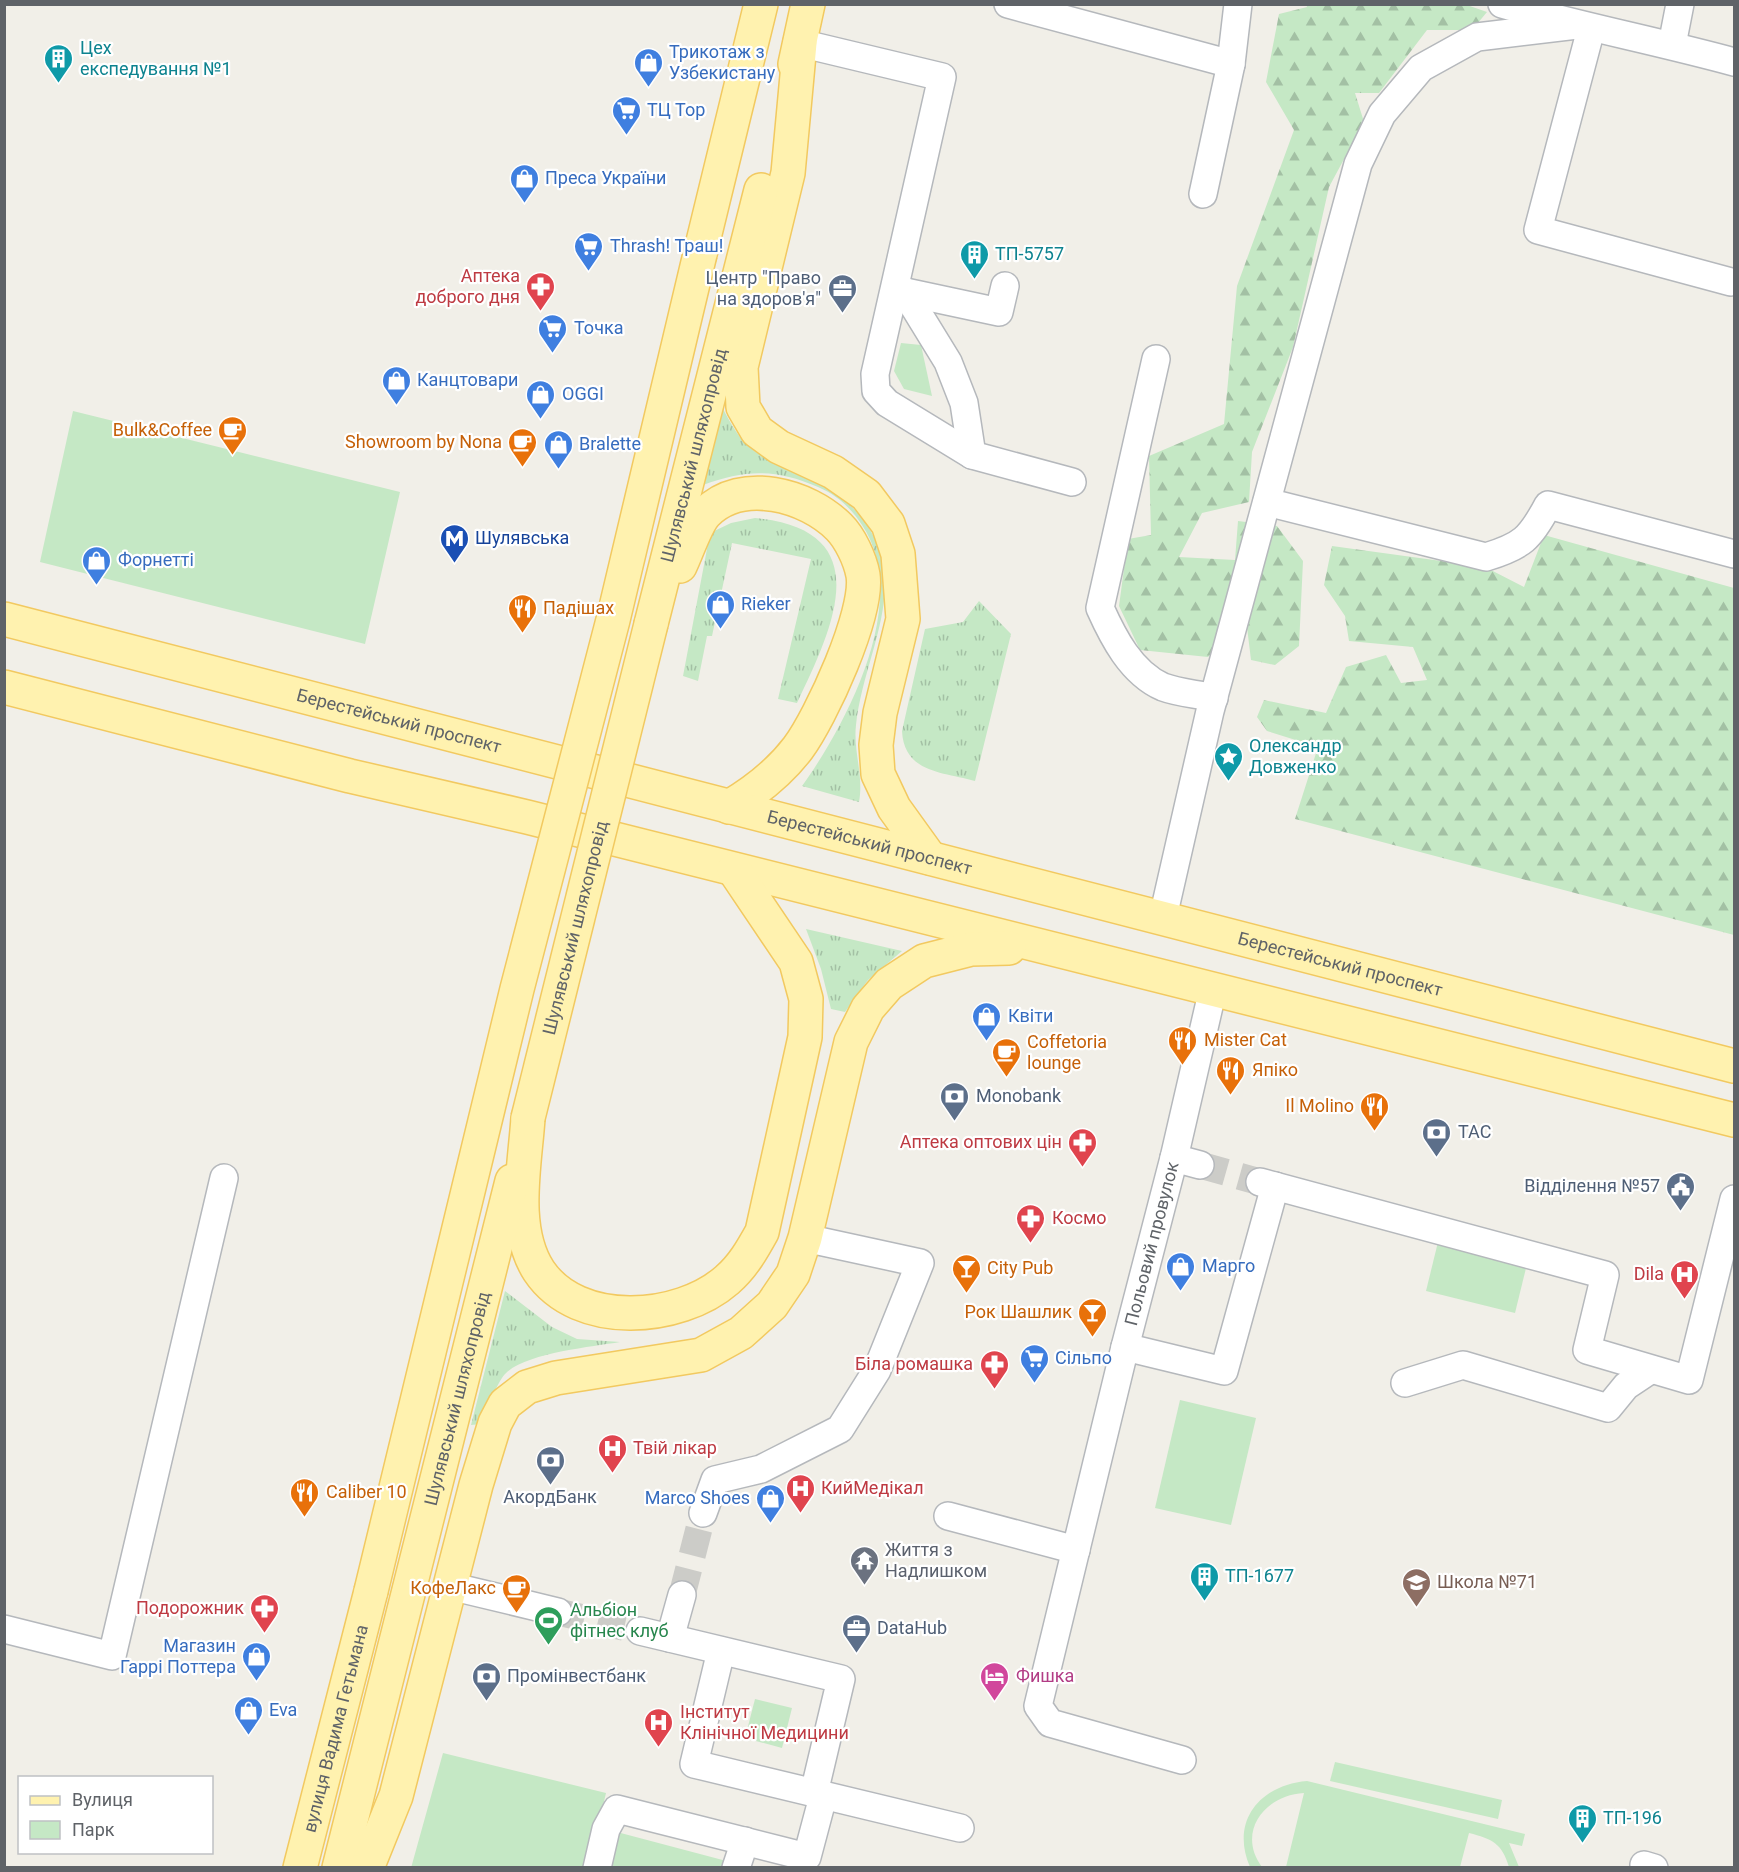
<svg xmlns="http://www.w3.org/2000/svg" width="1739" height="1872" viewBox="0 0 1739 1872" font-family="Roboto,sans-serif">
	<defs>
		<pattern id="grass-tufts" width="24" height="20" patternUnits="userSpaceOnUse" patternTransform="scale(1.5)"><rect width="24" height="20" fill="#c5e8c5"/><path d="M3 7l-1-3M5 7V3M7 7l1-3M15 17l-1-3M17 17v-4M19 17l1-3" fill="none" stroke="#a3c0a4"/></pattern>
		<pattern id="forest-firs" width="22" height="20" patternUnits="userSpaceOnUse" patternTransform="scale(1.5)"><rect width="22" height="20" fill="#c5e8c5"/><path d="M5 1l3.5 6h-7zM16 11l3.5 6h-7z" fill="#a3c0a4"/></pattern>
	</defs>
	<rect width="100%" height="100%" fill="#f1efe8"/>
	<g fill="url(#grass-tufts)">
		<path d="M716,395c25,50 30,56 82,78 11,4 24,7 34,13 8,6 16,16 22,23 64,68 10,140 2,216 -3,26 8,51 3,77l-57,-16c46,-64 110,-187 60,-261 -11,-17 -25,-30 -44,-38 -42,-18 -72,-18 -115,-2l-6,-8z"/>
		<path d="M755,518c126,12 77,111 42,185l-19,-4 33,-140 -79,-16 -20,93h-5l-9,45 -15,-5 27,-143 21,-10z"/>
		<path d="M979,601l32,33 -36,147c-32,-9 -71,-8 -73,-50l23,-102 38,-7z"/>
		<path d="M806,929l96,22 -34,29 -23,32 -14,-3 -10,-40z"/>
		<path d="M505,1291l47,36 25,12 43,3c-29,5 -95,11 -115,32 -9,10 -18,37 -24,50l-10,1z"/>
	</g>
	<g fill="url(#forest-firs)">
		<path d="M1306,4h158l23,8 -15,18h-45l-48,63h-24l9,29 -35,65 -36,160 -41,105 -3,50 -47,11 -23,44 56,3 3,-39 39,5 26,35 -4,85 -24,19 -24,-5 -5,-41 -38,38 -68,-7 -21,-44 9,-67 23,-4 -2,-79 75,-32 13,-138 57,-156 -28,-48 13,-68 28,-7z"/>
		<path d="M1544,535l190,53v347l-439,-116 23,-72 -51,-16 -10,-14 7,-17 62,13 20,-46 40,-12 15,28 26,-3 -14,-33 -64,-6 -4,-25 -21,-31 8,-39 153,21 39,20z"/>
	</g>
	<g fill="#c5e8c5">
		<path d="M901,343l20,2 11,51 -28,-7 -10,-18z"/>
		<path d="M73,411l327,81 -35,152 -325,-82z"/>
		<path d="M1438,1242l89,22 -12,49 -89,-22z"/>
		<path d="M1180,1400l76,18 -25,107 -76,-17z"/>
		<path d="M755,1699l37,9 -10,40 -37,-10z"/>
		<path d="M443,1753l163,40 -8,34 136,36 -1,5h-322z"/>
		<path d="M1335,1762l167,38 -4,19 -168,-38z"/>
		<path d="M1307,1781l218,53 -3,12 -13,-3 10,24h-10c-7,-24 -17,-28 -40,-34l-9,34h-174l18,-74c-39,2 -68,39 -42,74h-12c-20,-46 10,-82 57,-86z"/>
	</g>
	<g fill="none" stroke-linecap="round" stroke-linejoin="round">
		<g stroke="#ccccc8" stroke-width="27" stroke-dasharray="27 14" stroke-linecap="butt">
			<path d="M1200,1165l60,17"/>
			<path d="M682,1595l21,-82"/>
			<path d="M558,1612l82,19"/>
		</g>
		<defs>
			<g id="minor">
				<path d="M1008,4l223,60"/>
				<path d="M1502,4c77,22 155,37 232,58"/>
				<path d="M1591,29l-53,201 193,52"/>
				<path d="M800,43l142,34 -67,297 1,17 11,12 85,52 100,27"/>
				<path d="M1672,45l8,-41"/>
				<path d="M1203,194l28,-130 7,-60"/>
				<path d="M896,290l103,22 6,-26"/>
				<path d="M905,292l43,70 16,41 8,52"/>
				<path d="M1156,359l-56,249c13,29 31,65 63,79 16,6 35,7 51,11"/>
				<path d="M1267,502l219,55c36,-11 44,-18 62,-52l186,49"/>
				<path d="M1163,917l47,-206 148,-547 24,-50 39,-46 56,-31 100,-12"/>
				<path d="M1174,1158l26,7"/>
				<path d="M1260,1182l345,93 -18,75 102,30 45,-181"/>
				<path d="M1125,1347l99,24 51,-185"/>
				<path d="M1405,1383l58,-18 145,43 18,-22 24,-16"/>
				<path d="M703,1513l12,-33 46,-11 79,-40 37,-59 43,-107 -115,-25"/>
				<path d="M948,1516l128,34"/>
				<path d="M450,1586l108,26"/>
				<path d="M4,1629l108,27 112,-478"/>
				<path d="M640,1631l201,48 -27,114"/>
				<path d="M670,1638l12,-43"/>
				<path d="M721,1651l-27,113 266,64"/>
				<path id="s1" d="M1182,1760l-132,-37 -12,-17 87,-359 49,-189 39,-169"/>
				<path d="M1644,1865l10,3"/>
				<path d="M597,1868l9,-39 11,-20 190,48 13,-49"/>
				<path d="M736,1868l9,-27"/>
			</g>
			<g id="major">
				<path d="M800,43l-12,130 -47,194 2,40 14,24 22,16 54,25 33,23 22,29 10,30 5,65 -23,94 -4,32 2,29 16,34 36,50"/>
				<path d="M795,64l13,-60"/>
				<path d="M700,254l61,-250"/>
				<path d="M680,566c7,-14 16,-43 26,-53 36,-36 101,-18 133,14 11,11 21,32 24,48 6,38 -42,142 -65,173 -19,25 -42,43 -69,59"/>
				<path id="s2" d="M4,619l1730,447"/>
				<path id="s3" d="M651,624l110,-434"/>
				<path d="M4,687l346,89 177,41 1207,303"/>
				<path d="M528,1118c-3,47 -17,110 11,153 39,58 140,51 188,9 16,-14 25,-30 35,-48l43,-195 1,-38 -10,-37 -62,-92"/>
				<path id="s4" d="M300,1868l71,-277"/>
				<path id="s5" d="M339,1868l173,-687"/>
				<path d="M367,1868l29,-72 80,-311 19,-62 10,-19 22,-17 29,-9 145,-23 40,-22 31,-28 21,-31 12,-36 46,-196 17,-34 21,-24 35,-23 47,-12 38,-1"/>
			</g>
		</defs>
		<use href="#minor" stroke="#b5b8bc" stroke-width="30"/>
		<use href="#major" stroke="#f2c960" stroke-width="36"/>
		<use href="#minor" stroke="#fff" stroke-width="27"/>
		<use href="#major" stroke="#fff2af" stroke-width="33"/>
		<defs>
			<g id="major-bridge">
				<path id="s6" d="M528,1118l123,-494"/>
				<path d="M371,1591l146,-602 96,-369 87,-366"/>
			</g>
		</defs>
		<use href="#major-bridge" stroke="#f2c960" stroke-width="36" stroke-linecap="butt"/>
		<use href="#major-bridge" stroke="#fff2af" stroke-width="33"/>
	</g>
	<defs>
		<symbol id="building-pin" viewBox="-11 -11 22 30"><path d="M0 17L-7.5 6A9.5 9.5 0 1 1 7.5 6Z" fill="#0f9aa8" stroke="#fff"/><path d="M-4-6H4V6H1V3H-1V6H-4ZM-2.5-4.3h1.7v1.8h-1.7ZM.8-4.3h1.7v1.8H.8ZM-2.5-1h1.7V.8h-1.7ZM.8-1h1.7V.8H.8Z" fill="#fff"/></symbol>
		<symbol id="shop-pin" viewBox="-11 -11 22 30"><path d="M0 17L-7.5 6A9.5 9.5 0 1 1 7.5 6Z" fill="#3f7fe0" stroke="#fff"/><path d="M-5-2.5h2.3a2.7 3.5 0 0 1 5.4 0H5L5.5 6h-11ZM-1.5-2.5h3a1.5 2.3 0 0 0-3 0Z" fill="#fff"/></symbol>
		<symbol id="supermarket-pin" viewBox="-11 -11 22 30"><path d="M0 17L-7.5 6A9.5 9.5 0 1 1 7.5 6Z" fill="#3f7fe0" stroke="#fff"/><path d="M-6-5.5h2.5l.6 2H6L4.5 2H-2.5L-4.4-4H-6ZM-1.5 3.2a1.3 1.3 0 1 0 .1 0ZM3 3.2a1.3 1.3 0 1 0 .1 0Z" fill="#fff"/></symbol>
		<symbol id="pharmacy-pin" viewBox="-11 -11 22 30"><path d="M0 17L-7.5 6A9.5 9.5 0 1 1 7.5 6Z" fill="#e0444e" stroke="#fff"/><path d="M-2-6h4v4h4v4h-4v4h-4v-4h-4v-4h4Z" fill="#fff"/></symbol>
		<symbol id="office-pin" viewBox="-11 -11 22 30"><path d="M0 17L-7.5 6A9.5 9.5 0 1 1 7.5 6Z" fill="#5c6f8a" stroke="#fff"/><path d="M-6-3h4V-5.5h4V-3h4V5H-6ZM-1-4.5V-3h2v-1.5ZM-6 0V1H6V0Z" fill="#fff"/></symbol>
		<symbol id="cafe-pin" viewBox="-11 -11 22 30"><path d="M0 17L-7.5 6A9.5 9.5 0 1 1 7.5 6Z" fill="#e8710a" stroke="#fff"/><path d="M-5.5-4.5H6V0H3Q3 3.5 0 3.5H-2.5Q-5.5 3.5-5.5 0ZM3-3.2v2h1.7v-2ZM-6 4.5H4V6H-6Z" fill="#fff"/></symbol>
		<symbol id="metro-pin" viewBox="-11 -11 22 30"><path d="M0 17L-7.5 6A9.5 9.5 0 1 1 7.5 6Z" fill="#1a4fb4" stroke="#fff"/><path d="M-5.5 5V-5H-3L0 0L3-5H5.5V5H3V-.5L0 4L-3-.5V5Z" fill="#fff"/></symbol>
		<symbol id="restaurant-pin" viewBox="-11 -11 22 30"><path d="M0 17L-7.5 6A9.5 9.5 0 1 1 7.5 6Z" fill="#e8710a" stroke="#fff"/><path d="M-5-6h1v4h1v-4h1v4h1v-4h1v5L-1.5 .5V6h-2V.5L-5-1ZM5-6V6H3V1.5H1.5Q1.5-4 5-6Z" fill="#fff"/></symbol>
		<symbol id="sight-pin" viewBox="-11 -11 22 30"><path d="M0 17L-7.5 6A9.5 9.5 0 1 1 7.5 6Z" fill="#0f9aa8" stroke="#fff"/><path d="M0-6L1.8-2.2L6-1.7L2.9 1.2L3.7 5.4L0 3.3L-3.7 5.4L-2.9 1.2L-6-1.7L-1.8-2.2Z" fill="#fff"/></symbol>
		<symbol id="bank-pin" viewBox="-11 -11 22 30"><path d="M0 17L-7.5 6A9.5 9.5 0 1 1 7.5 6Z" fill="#5c6f8a" stroke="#fff"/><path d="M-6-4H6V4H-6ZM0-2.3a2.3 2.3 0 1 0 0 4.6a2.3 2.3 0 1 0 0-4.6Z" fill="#fff"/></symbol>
		<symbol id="civic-pin" viewBox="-11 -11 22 30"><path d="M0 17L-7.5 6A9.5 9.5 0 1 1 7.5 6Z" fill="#5c6f8a" stroke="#fff"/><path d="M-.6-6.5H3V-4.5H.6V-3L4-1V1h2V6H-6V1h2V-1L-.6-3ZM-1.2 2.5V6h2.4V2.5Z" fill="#fff"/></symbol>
		<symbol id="bar-pin" viewBox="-11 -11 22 30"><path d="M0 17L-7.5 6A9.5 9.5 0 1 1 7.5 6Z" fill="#e8710a" stroke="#fff"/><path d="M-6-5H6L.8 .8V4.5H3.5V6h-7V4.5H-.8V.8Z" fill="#fff"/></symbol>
		<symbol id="hospital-pin" viewBox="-11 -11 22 30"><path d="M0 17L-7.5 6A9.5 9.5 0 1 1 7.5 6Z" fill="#e0444e" stroke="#fff"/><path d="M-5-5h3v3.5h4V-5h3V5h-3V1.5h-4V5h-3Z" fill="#fff"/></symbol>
		<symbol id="temple-pin" viewBox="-11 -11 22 30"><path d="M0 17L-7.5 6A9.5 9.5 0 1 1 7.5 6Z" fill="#6b7280" stroke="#fff"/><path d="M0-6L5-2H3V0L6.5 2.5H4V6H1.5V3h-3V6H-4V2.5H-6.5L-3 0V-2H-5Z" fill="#fff"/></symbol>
		<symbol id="school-pin" viewBox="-11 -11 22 30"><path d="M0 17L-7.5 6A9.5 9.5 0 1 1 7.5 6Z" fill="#8d6e63" stroke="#fff"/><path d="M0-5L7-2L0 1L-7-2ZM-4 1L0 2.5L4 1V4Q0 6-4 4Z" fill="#fff"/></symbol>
		<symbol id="stadium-pin" viewBox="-11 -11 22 30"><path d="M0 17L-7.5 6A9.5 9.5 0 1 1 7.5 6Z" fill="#2e9e5b" stroke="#fff"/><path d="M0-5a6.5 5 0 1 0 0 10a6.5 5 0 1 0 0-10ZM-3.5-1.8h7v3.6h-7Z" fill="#fff"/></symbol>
		<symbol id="hotel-pin" viewBox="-11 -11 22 30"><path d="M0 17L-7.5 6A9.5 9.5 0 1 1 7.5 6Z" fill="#d1479c" stroke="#fff"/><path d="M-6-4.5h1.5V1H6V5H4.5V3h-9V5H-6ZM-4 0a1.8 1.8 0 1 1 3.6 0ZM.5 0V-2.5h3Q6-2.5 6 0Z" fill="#fff"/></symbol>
	</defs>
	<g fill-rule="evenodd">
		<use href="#building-pin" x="42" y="42" width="33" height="45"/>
		<use href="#shop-pin" x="632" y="46" width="33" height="45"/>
		<use href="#supermarket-pin" x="610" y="94" width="33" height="45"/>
		<use href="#shop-pin" x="508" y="162" width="33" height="45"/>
		<use href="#supermarket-pin" x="572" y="230" width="33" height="45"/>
		<use href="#building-pin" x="958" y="238" width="33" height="45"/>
		<use href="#pharmacy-pin" x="524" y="270" width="33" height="45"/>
		<use href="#office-pin" x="826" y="272" width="33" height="45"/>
		<use href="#supermarket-pin" x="536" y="312" width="33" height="45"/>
		<use href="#shop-pin" x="380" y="364" width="33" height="45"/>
		<use href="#shop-pin" x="524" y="378" width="33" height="45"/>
		<use href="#cafe-pin" x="216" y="414" width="33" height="45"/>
		<use href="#cafe-pin" x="506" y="426" width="33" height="45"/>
		<use href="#shop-pin" x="542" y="428" width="33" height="45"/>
		<use href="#metro-pin" x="438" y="522" width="33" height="45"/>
		<use href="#shop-pin" x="80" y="544" width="33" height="45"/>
		<use href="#shop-pin" x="704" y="588" width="33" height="45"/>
		<use href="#restaurant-pin" x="506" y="592" width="33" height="45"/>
		<use href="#sight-pin" x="1212" y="740" width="33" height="45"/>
		<use href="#shop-pin" x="970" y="1000" width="33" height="45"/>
		<use href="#restaurant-pin" x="1166" y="1024" width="33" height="45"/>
		<use href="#cafe-pin" x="990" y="1036" width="33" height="45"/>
		<use href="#restaurant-pin" x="1214" y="1054" width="33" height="45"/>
		<use href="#bank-pin" x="938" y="1080" width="33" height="45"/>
		<use href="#restaurant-pin" x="1358" y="1090" width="33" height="45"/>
		<use href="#bank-pin" x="1420" y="1116" width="33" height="45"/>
		<use href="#pharmacy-pin" x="1066" y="1126" width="33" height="45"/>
		<use href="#civic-pin" x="1664" y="1170" width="33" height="45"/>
		<use href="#pharmacy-pin" x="1014" y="1202" width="33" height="45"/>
		<use href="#shop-pin" x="1164" y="1250" width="33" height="45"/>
		<use href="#bar-pin" x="950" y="1252" width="33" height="45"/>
		<use href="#hospital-pin" x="1668" y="1258" width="33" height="45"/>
		<use href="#bar-pin" x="1076" y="1296" width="33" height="45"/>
		<use href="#supermarket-pin" x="1018" y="1342" width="33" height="45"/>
		<use href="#pharmacy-pin" x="978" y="1348" width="33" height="45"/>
		<use href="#hospital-pin" x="596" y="1432" width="33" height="45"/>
		<use href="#bank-pin" x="534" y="1444" width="33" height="45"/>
		<use href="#hospital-pin" x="784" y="1472" width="33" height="45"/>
		<use href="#restaurant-pin" x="288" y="1476" width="33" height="45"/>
		<use href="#shop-pin" x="754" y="1482" width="33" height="45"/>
		<use href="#temple-pin" x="848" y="1544" width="33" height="45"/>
		<use href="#building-pin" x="1188" y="1560" width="33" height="45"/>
		<use href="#school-pin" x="1400" y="1566" width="33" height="45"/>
		<use href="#cafe-pin" x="500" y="1572" width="33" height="45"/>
		<use href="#pharmacy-pin" x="248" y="1592" width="33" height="45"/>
		<use href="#stadium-pin" x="532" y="1604" width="33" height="45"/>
		<use href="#office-pin" x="840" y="1612" width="33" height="45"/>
		<use href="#shop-pin" x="240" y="1640" width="33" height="45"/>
		<use href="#bank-pin" x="470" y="1660" width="33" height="45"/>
		<use href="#hotel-pin" x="978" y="1660" width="33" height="45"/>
		<use href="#shop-pin" x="232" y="1694" width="33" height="45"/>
		<use href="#hospital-pin" x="642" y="1706" width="33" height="45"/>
		<use href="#building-pin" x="1566" y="1802" width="33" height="45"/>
	</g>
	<g text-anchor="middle" stroke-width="4.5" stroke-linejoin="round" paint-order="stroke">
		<g font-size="18" fill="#0d838f" stroke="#fff" text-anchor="start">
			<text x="80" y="54">Цех<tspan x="80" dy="21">експедування №1</tspan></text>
			<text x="995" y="260">ТП-5757</text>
			<text x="1249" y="752">Олександр<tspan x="1249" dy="21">Довженко</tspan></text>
			<text x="1225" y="1582">ТП-1677</text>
			<text x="1603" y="1824">ТП-196</text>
		</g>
		<g font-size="18" fill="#366cbe" stroke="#fff" text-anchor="start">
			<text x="669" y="58">Трикотаж з<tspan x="669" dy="21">Узбекистану</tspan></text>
			<text x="647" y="116">ТЦ Тор</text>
			<text x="545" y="184">Преса України</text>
			<text x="610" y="252">Thrash! Траш!</text>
			<text x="574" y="334">Точка</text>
			<text x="417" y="386">Канцтовари</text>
			<text x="562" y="400">OGGI</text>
			<text x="579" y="450">Bralette</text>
			<text x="118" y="566">Форнетті</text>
			<text x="741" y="610">Rieker</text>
			<text x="1008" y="1022">Квіти</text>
			<text x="1202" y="1272">Марго</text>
			<text x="1055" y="1364">Сільпо</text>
			<text x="750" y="1504" text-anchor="end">Marco Shoes</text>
			<text x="236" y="1652" text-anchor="end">Магазин<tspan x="236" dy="21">Гаррі Поттера</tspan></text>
			<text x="269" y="1716">Eva</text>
		</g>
		<g font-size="18" fill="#be3a42" stroke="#fff" text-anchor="end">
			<text x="520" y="282">Аптека<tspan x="520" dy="21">доброго дня</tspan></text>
			<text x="1062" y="1148">Аптека оптових цін</text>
			<text x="1052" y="1224" text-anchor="start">Космо</text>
			<text x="1664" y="1280">Dila</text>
			<text x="973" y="1370">Біла ромашка</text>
			<text x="633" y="1454" text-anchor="start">Твій лікар</text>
			<text x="821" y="1494" text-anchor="start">КийМедікал</text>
			<text x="244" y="1614">Подорожник</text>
			<text x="680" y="1718" text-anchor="start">Інститут<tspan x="680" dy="21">Клінічної Медицини</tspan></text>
		</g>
		<g font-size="18" fill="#4e5e75" stroke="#fff" text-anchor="start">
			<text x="821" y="284" text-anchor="end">Центр "Право<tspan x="821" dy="21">на здоров'я"</tspan></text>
			<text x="976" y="1102">Monobank</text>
			<text x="1458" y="1138">ТАС</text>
			<text x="1660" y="1192" text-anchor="end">Відділення №57</text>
			<text x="550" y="1503" text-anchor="middle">АкордБанк</text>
			<text x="877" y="1634">DataHub</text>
			<text x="507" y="1682">Промінвестбанк</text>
		</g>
		<g font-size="18" fill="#c56008" stroke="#fff" text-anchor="start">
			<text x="212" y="436" text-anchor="end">Bulk&amp;Coffee</text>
			<text x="502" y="448" text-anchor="end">Showroom by Nona</text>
			<text x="543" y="614">Падішах</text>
			<text x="1204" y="1046">Mister Cat</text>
			<text x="1027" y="1048">Coffetoria<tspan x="1027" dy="21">lounge</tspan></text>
			<text x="1252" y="1076">Япіко</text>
			<text x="1354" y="1112" text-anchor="end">Il Molino</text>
			<text x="987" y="1274">City Pub</text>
			<text x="1072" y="1318" text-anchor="end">Рок Шашлик</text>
			<text x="326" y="1498">Caliber 10</text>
			<text x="496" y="1594" text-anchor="end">КофеЛакс</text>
		</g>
		<g font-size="18" fill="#5f6368" stroke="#fff">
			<text dy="6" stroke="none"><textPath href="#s3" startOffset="174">Шулявський шляхопровід</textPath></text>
			<text dy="6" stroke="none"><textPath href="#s2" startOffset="408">Берестейський проспект</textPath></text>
			<text dy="6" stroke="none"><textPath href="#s2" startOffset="894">Берестейський проспект</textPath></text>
			<text dy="6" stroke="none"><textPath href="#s6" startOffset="196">Шулявський шляхопровід</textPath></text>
			<text dy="6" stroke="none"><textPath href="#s2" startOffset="1380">Берестейський проспект</textPath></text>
			<text dy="6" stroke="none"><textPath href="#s1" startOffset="634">Польовий провулок</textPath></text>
			<text dy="6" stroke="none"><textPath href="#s5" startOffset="484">Шулявський шляхопровід</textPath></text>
			<text dy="6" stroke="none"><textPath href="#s4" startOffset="144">вулиця Вадима Гетьмана</textPath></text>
		</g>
		<g font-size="18" fill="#164399" stroke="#fff" text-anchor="start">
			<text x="475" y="544">Шулявська</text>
		</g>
		<g font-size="18" fill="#5b616d" stroke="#fff" text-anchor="start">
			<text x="885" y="1556">Життя з<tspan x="885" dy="21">Надлишком</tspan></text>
		</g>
		<g font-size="18" fill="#785e54" stroke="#fff" text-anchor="start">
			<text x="1437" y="1588">Школа №71</text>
		</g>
		<g font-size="18" fill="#27864d" stroke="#fff" text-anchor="start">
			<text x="570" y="1616">Альбіон<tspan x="570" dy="21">фітнес клуб</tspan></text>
		</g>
		<g font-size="18" fill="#b23c85" stroke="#fff" text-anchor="start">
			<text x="1016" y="1682">Фишка</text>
		</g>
	</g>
	<rect width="1739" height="1872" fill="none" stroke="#5f6368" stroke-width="12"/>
	<rect x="18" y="1776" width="195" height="78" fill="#ffffff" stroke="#bfc1c3" stroke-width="1.5"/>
	<rect x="30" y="1796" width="30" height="9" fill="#fff2af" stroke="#bfc1c3" stroke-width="1.5"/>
	<text x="72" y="1806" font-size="18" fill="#5f6368">Вулиця</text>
	<rect x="30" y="1821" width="30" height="18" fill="#c5e8c5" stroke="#bfc1c3" stroke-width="1.5"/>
	<text x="72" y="1836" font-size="18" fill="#5f6368">Парк</text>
</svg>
